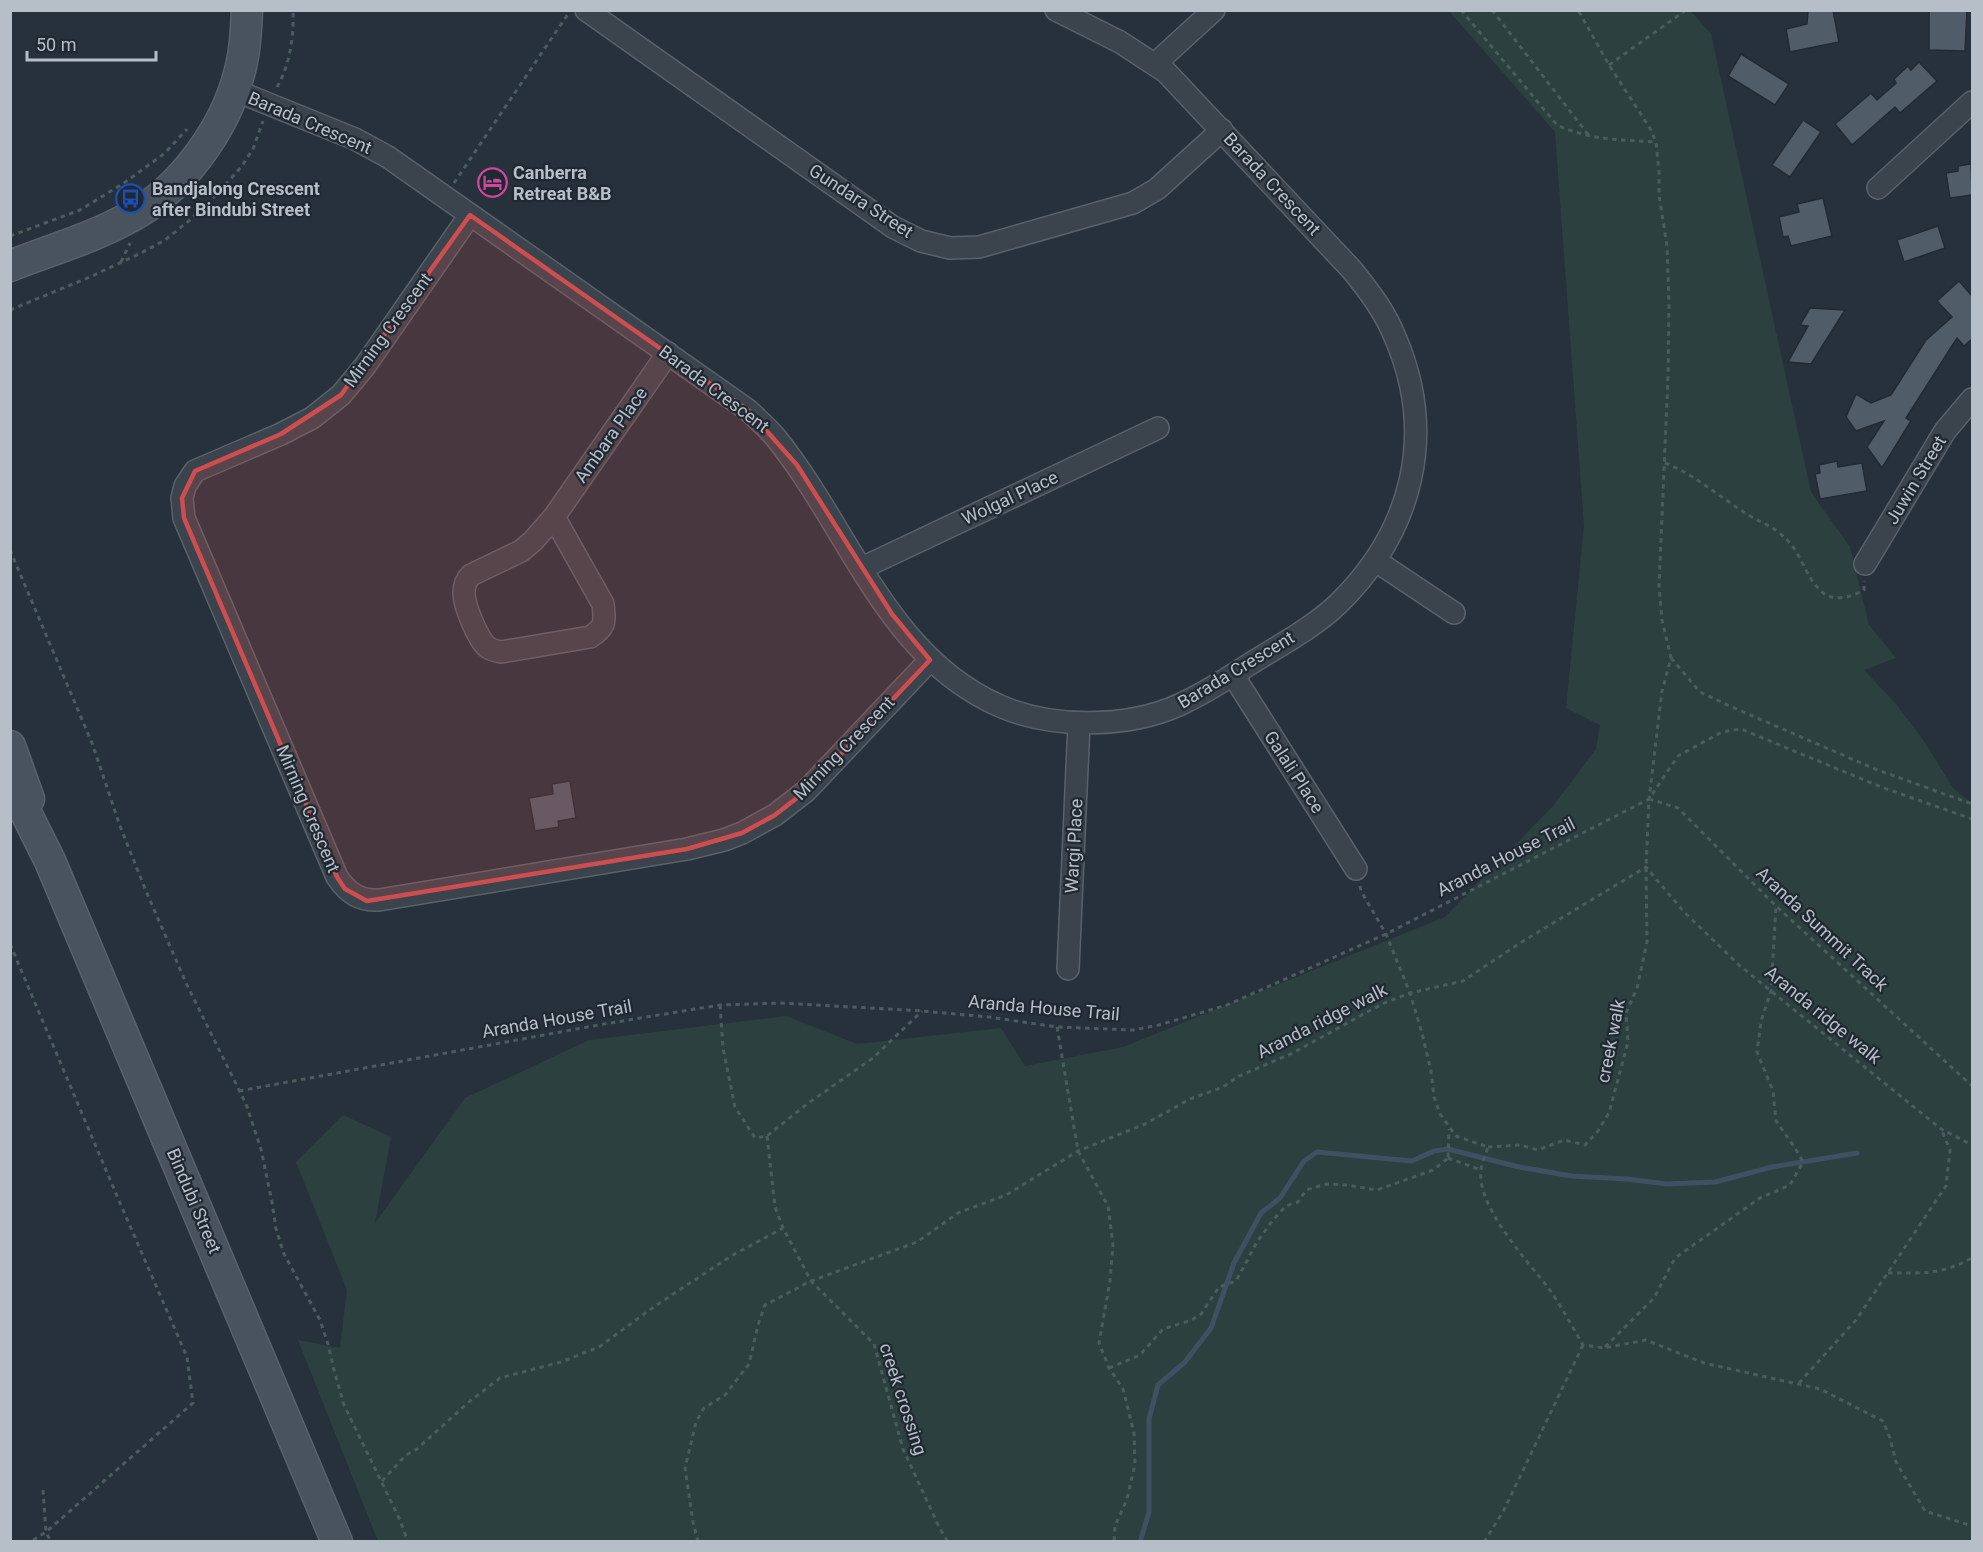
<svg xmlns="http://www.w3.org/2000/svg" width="1983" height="1552" viewBox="0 0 1983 1552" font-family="Roboto,sans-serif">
	<rect width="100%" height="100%" fill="#27313b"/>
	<path fill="#2c403f" d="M1449,11h242l20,23 100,458 39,55 19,78 27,33 -32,12 32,34 28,37 29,47 19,15v738h-1594l-80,-201 42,8 7,-58 -51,-128 47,-47 48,22 -16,86 90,-125 124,-58 197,-24 71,28 144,-16 24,38 98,-19 322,-130 108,-111 43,-57 4,-24 -34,-17 18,-182 -29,-394z"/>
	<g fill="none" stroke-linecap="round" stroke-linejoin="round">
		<path stroke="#3f5062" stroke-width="5" d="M1140,1542l9,-30v-93l9,-34 27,-23 26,-34 23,-65 27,-50 19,-15 24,-37 13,-9 95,9 22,-10 14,-2 71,18 53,9 55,3 40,5 48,-2 57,-15 85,-14"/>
	</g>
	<g fill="#505c67" stroke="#222a33" stroke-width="1.5">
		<path d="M1808,10h25l6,32 -49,10 -4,-23 21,-5z"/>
		<path d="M1929,10h38l-2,41 -36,-1z"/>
		<path d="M1741,54l48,30 -14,21 -47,-29z"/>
		<path d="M1919,62l18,19 -37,32 -5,-6 -43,38 -17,-21 36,-31 6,7 19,-17 -2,-4 14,-13 3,4z"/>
		<path d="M1803,120l18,12 -31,45 -18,-12z"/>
		<path d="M1971,164l1,31 -22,3 -4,-25 12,-2v-5z"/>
		<path d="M1823,198l9,38 -41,10 -3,-10 -5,1 -4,-20 20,-5 -2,-8z"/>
		<path d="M1938,226l7,22 -41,14 -7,-22z"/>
		<path d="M1959,281l13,15v43l-8,7 -7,-8 -51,80 5,3 -29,47 -15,-21 17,-26 -28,10 -10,-14 10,-23 15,9 20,-8 35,-55 26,-23 -15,-16z"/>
		<path d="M1810,308l35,2 -34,54 -23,-2 20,-36 -8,-1z"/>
		<path d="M1837,461l1,6 24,-4 5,28 -47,8 -5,-25 5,-1 -1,-8z"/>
		<path d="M570,781l6,37 -18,3 1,6 -24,4 -6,-33 24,-4 -1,-10z"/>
	</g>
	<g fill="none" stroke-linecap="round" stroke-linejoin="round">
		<defs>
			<g id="street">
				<path d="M586,10l307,217 28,14 29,7 29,-1 154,-44 24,-14 65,-59"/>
				<path d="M1155,64l59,-54"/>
				<path d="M234,90l121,49 33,18 360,253c9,9 20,18 28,28 73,90 111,219 224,268 52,23 128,22 179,-1 26,-12 51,-28 74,-43 29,-18 61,-35 85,-58 75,-73 99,-170 57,-267 -10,-25 -26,-46 -43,-67l-186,-198 -46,-30 -64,-32"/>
				<path d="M1878,188l94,-86"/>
				<path d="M470,215l-105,151 -24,29 -29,23 -31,16 -86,37 -10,15 -3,12 2,20 153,359c11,16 22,24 42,23l308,-51 37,-9 18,-7 33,-18 31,-24 124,-131"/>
				<path d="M554,517l-21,24 -12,10 -50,24c-5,5 -7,11 -7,18 0,13 14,46 23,54 4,3 9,4 14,5l89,-15c16,-10 15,-15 13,-33l-49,-87 114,-164"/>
				<path d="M1376,561l78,52"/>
				<path d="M1865,564l80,-133 27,-32"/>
				<path d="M862,568l296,-140"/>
				<path d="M1233,675l123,194"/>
				<path d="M1068,969l11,-246"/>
			</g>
			<g id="secondary">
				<path d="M10,266c40,-16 83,-28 120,-49 50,-26 95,-88 109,-143 6,-21 7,-42 8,-64"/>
				<path d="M10,746l19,53"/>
				<path d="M10,781l40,80 287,681"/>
			</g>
		</defs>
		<use href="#street" stroke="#59616a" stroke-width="24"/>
		<use href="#secondary" stroke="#59616a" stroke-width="33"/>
		<g stroke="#4b5c5e" stroke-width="3" stroke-dasharray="4.5 4.5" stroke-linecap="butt">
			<path d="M1461,10l96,115c32,15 64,15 99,17"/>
			<path d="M1492,10l98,127"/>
			<path d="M1609,65l77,-55"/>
			<path d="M277,87c13,-22 17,-51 16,-77"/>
			<path d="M454,183l114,-169"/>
			<path d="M10,236l70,-26 44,-27 41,-30 22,-24"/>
			<path d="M121,262l9,-19"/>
			<path d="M10,310l80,-33 53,-25 22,-12 25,-20 30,-29 22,-25 11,-17 10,-28"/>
			<path d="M1665,463c31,12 57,36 85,53 16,9 25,11 38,25 14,14 18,37 33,50 12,12 30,6 43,-1v-9"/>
			<path d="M10,550l82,193 28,83 26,65 40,92 60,121 15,45 11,53 4,27 8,25 36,66 8,24 6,26 10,35 56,115 8,22"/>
			<path d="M1671,658l29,34 32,15 143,62 97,35"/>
			<path d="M1649,799l29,9 98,98 196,180"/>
			<path d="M1360,886l1,5 25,43 24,59 12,40 9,38 3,26 6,17 16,22 32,11c-2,7 -6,15 -7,22 -5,38 47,92 68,120 12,17 23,37 34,56l21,3 42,-8 58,23 116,26 63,32 7,17 6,24 29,49 47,15"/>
			<path d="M10,944l107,252 70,161 6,46 -147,129 -16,10"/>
			<path d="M720,1005l3,43 12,59 20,31 12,-2 40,-32 66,-46 49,-47"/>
			<path d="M1057,1027l21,124 30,55 5,39 -3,36 -11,62 10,25 14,21 11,44 1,31 -8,35 -12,27 -1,16"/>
			<path d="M239,1091l365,-67 116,-19 61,-2 141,8 67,6 68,10 76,3 26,-5 68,-20 159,-71 263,-135 29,-43 44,-24 19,-3 140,58 91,32"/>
			<path d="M767,1136l8,71 8,21 28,53 63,63 29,105 37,80 8,13"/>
			<path d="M1488,1147l32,-2 18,5 26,-10 21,5 13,-14 11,-18 19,-71 -2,-29 11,-25 10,-46 -1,-75 3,-68 13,-108 9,-33 -9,-38 -3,-34 9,-209 1,-73 -2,-58 -8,-51v-23l-3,-30 -5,-12 -42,-65 -31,-55"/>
			<path d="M1448,1157l1,-28"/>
			<path d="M1448,1158l33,12"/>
			<path d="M1888,1273c35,0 52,2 84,-15"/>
			<path d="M1605,1347l49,-49 21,-40 85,-60 30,-13 13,-23 -8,-14 -19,-27 -3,-30 -16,-39 4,-31 10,-30 5,-85"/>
			<path d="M1109,1368l31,-13 23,-26 29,-9 9,-6 18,-27 17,-6 21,-39 16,-22 13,-14 12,-4 8,-12 20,-6 20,1 31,5 56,-20 15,-12"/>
			<path d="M1799,1383l57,-63 90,-134 4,-36 -8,-19"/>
			<path d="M382,1481l24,-26 11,-6 53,-48 30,-23 61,-16 38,-15 56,-41 76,-50 52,-28"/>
			<path d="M43,1490l3,42 5,10"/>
			<path d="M698,1542l-5,-20 -8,-54 11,-46 8,-14 21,-13 24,-31 9,-39 7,-20 46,-24 106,-39 41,-29 48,-18 72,-44 67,-27 45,-25 33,-12 16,-11 52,-22 91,-50 28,-11 53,-12 57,-38 126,-76 38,45 55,53 202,164 31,16"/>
			<path d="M1484,1542l20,-32 79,-165"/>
		</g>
		<use href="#street" stroke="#3b434c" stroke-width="21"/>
		<use href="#secondary" stroke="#49535e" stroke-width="30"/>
	</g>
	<path fill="#ce4e50" fill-opacity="0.2" stroke="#ce4e50" stroke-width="4.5" stroke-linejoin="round" d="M470,215l278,195 49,55 95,149 38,46 -124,131 -31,24 -33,18 -55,16 -320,52 -22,-12 -8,-12 -153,-359 -2,-20 13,-27 86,-37 60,-39z"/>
	<defs>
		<symbol id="hotel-ring" viewBox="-11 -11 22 22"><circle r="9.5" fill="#202831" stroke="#d1479c" stroke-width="1.5"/><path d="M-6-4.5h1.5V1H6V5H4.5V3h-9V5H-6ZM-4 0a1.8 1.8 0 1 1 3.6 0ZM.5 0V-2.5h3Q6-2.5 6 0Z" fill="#d1479c"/></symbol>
		<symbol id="bus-ring" viewBox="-11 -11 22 22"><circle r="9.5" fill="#202831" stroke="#1a4fb4" stroke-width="1.5"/><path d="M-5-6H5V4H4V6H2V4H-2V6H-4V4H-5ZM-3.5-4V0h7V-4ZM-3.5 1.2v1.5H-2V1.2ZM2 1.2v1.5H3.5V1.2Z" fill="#1a4fb4"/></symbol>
	</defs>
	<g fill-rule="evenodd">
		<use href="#hotel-ring" x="476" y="166" width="33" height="33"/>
		<use href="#bus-ring" x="114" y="182" width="33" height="33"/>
	</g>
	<g text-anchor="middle" stroke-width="4.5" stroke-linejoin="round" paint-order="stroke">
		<g font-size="18" fill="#b6bec7" stroke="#202831">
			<text transform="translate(310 123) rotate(23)" y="6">Barada Crescent</text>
			<text transform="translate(1272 184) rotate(47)" y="6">Barada Crescent</text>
			<text transform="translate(861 201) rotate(33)" y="6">Gundara Street</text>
			<text transform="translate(388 330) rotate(-54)" y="6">Mirning Crescent</text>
			<text transform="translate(714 389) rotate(37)" y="6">Barada Crescent</text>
			<text transform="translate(611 435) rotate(-55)" y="6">Ambara Place</text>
			<text transform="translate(1916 480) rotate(-59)" y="6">Juwin Street</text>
			<text transform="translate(1010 498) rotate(-25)" y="6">Wolgal Place</text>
			<text transform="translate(1236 670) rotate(-31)" y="6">Barada Crescent</text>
			<text transform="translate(844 748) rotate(-46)" y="6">Mirning Crescent</text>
			<text transform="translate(1294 772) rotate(57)" y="6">Galali Place</text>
			<text transform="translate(308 809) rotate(67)" y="6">Mirning Crescent</text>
			<text transform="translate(1074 846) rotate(-87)" y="6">Wargi Place</text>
			<text transform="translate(1506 857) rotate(-27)" y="6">Aranda House Trail</text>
			<text transform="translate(1822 929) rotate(43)" y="6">Aranda Summit Track</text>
			<text transform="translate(1044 1008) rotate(5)" y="6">Aranda House Trail</text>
			<text transform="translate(1823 1015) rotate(39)" y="6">Aranda ridge walk</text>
			<text transform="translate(557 1019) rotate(-10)" y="6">Aranda House Trail</text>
			<text transform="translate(1322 1021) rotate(-27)" y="6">Aranda ridge walk</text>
			<text transform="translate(1611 1041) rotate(-79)" y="6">creek walk</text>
			<text transform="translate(194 1201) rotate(67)" y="6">Bindubi Street</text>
			<text transform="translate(903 1399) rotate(72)" y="6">creek crossing</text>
		</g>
		<g font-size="18" font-weight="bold" fill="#b6bec7" stroke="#202831" text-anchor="start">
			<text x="513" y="179">Canberra<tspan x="513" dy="21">Retreat B&amp;B</tspan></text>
			<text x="152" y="195">Bandjalong Crescent<tspan x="152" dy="21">after Bindubi Street</tspan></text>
		</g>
	</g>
	<rect width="1983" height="1552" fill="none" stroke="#b6bec7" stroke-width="24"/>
	<path d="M27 51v9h129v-9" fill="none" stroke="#b6bec7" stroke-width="3"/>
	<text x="36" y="51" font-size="18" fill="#b6bec7" stroke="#202831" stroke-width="4.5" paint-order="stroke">50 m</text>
</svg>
